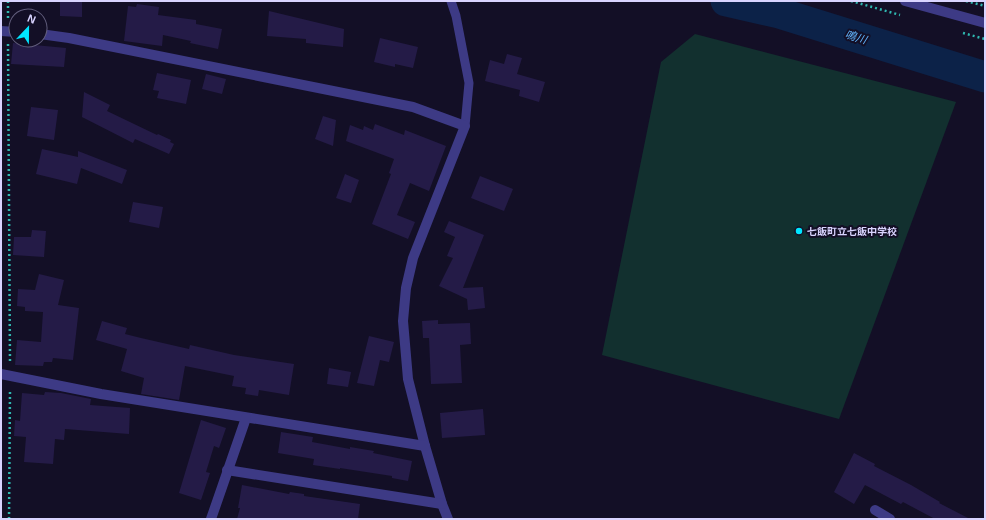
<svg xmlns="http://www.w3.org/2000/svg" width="986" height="520" viewBox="0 0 986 520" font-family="Arial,'Noto Sans JP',sans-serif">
	<rect width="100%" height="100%" fill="#130f26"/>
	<path fill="#12302f" d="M695,34l261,68 -117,317 -237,-64 59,-293z"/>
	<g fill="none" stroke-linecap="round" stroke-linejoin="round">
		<path stroke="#0c2248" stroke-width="31" d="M726,1l53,12 206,64"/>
	</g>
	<g fill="#241b47">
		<path d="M60,1h22v16l-22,-1z"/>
		<path d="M137,4l22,3 -1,8 38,5v4l26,5 -4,20 -28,-6 1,-2 -28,-6 -1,11 -38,-5 4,-35 8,1z"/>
		<path d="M269,11l75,18 -1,18 -37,-4v-4l-39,-3z"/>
		<path d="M380,38l38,9 -5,21 -18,-4v3l-21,-5z"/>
		<path d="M13,43l53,5 -2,19 -53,-3z"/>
		<path d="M507,54l15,4 -5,16 28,8 -6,20 -20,-6 1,-6 -35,-9 5,-21 14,4z"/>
		<path d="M157,73l34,7 -5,24 -29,-6 2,-7 -6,-1z"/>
		<path d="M206,74l20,5 -4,15 -20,-5z"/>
		<path d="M84,92l26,13 -3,6 50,24 1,-1 13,6 -1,2 4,2 -5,10 -34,-15 -2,4 -51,-26z"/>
		<path d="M31,107l27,3 -4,30 -27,-4z"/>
		<path d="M323,116l13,4 -3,26 -18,-7z"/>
		<path d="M375,124l29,11 1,-5 41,16 -17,45 -19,-8 -13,32 18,7 -7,17 -36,-15 19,-50 -2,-1 5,-14 -48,-18 4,-16 13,5 1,-4 9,4z"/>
		<path d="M42,149l36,8v-6l49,19 -5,14 -41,-16 -4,16 -41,-10z"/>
		<path d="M345,174l14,6 -8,23 -15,-5z"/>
		<path d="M480,176l33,13 -9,22 -33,-13z"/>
		<path d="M133,202l30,5 -4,21 -30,-6z"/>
		<path d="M449,221l35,14 -21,53 20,-1 2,21 -17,2 -1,-11 -28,-13 14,-28 -6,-2 8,-19 -11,-5z"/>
		<path d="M32,230l14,1 -2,26 -31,-2 1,-18h17z"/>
		<path d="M39,274l25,6 -6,25 21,3 -6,52 -20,-2 -1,4h-8l-1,4 -28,-1 2,-25 24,2 2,-30 -18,-1v-4l-8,-1 1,-17 17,1z"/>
		<path d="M438,320v4l32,-1 1,21 -11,1 2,38 -31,1 -2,-46h-6l-1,-17z"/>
		<path d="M102,321l25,7 -2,6 16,4 48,11 1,-4 44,10 60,9 -5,31 -30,-5 -1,6 -13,-2 1,-6 -14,-2 2,-10 -49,-10 -6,34 -38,-6 3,-16 -23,-7 6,-22 -31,-9z"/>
		<path d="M369,336l25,6 -5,20 -9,-2 -6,26 -17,-3z"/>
		<path d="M329,368l22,4 -3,15 -21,-3z"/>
		<path d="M45,392l16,1 30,6 -1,6 40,3 -1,26 -64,-5 -1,11 -9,-1 -2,25 -29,-2 2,-25 -12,-1 1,-16 5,1 2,-28 22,2z"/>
		<path d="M483,409l2,26 -43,3 -2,-25z"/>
		<path d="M201,420l25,8 -7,20 -5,-2 -8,26 4,1 -9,27 -22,-7z"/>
		<path d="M281,432l32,5 -1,5 38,7v-2l24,4 -1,2 39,8 -4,20 -16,-3v-2l-52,-8v1l-27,-4 1,-6 -36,-6z"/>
		<path d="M854,453l21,11 -1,2 37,19 29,17 -1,1 31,16h-35l-32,-17 -2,2 -36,-19 -11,19 -20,-12z"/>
		<path d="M242,485l47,9 1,-2 14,2v2l56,8 -2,15h-121l3,-11h-2z"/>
	</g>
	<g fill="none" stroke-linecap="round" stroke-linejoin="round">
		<g stroke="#2fb8b0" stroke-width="2.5" stroke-dasharray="2 3" stroke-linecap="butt">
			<path d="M8,1v18"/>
			<path d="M851,1l49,14"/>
			<path d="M966,1l19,5"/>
			<path d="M963,33l22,6"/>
			<path d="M8,44l2,319"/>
			<path d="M9,519l1,-129"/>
		</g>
		<path stroke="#3d3a85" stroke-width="9" d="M451,1l5,15 13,67 -4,43"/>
		<g stroke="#3d3a85" stroke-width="10">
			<path d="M1,31l15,1"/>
			<path d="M40,34l29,4 344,69 52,19 -52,132 -7,30 -3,33 5,58 17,67 17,58 6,15"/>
			<path d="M1,374l100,20 324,52"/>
			<path d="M227,470l215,34"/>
			<path d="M875,510l15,9"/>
			<path d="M211,519l35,-101"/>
		</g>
		<path stroke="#3d3a85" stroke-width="10" d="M905,1l80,22"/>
	</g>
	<circle fill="#00e5ff" stroke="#130f26" stroke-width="1.5" cx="799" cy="231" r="4"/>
	<g text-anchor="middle" stroke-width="4" stroke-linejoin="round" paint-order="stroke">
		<g font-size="10" font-weight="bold" fill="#d9d4ff" stroke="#130f26" text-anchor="start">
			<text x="807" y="235">七飯町立七飯中学校</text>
		</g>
		<g font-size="11" font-style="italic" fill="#62b6ff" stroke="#130f26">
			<text transform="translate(856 37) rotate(17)" y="4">鳴川</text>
		</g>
	</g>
	<rect width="986" height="520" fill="none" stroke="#d9d4ff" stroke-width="4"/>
	<g transform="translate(28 28) rotate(22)"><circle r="19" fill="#130f26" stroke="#625e7d"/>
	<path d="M0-3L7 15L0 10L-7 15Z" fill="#00e5ff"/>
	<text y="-6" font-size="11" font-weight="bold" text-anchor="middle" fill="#d9d4ff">N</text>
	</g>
</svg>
